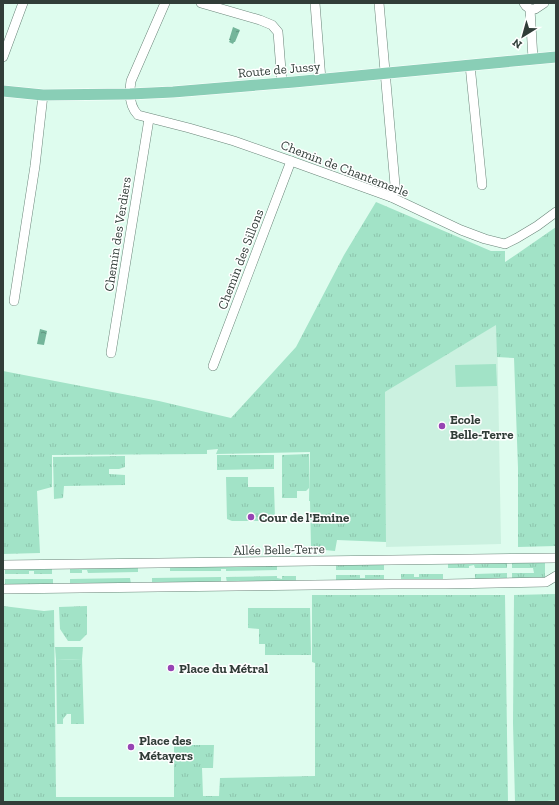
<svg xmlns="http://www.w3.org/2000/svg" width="559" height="805" viewBox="0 0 559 805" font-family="'Zilla Slab',serif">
	<defs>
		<pattern id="grass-tufts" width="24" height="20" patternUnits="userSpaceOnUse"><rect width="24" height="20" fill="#a2e3c7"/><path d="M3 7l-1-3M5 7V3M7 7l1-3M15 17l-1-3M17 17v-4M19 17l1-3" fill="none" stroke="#8cc4ac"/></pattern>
		<pattern id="water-ripples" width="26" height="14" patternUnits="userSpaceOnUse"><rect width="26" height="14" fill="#74b59a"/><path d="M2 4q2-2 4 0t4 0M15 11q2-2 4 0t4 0" fill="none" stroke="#60947f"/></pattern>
	</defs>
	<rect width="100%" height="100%" fill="#defcee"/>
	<path fill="#cbf1e0" d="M497,324l4,220 -115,3 -1,-155z"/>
	<g fill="url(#grass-tufts)">
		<path d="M376,202l115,49h14v11l12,-8 39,-27v319l-38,1v-79l-4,-110 -17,-1 -1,-32 -111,67 1,150 -49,-2 -2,11 -21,-2 -3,-2 -1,-46h-1l1,-49 -94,2 2,-5 -11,1v4l-155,1v32l-15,4 3,62 -37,1v-183l156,30 72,17 65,-71 48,-92z"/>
		<path d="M309,454v34l-3,3h-9v7h-15v-43z"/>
		<path d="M217,455h57v14l-57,1z"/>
		<path d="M125,456v11l-6,2h-10v5l16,1v10l-61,1 -1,12 -9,1 -1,-42z"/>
		<path d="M226,477h22v10h26l1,31 -4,3h-39l-5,-2z"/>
		<path d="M545,561v18h-33v-6h22l-1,-5h-21v-6z"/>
		<path d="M448,562h59v6h-32l-1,-3 -5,1v2h-21z"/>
		<path d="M384,563v7h-48v-6z"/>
		<path d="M277,565v5l-51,1v-2h-5v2h-51v-5z"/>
		<path d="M138,566v6l-50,1 -1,-3h-5v3h-12v-6z"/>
		<path d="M52,567v7h-18v-3h-5v3h-24v-6z"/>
		<path d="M507,573v7h-32v-6z"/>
		<path d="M401,574h13v3h5v-3h24v6l-42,1z"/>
		<path d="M336,575h24v3h5v-3h19v6h-48z"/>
		<path d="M277,576v2l5,1v-3h14v6l-69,1 -1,-6z"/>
		<path d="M221,577v6l-69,1v-6z"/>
		<path d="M130,578l1,6 -61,1v-6z"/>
		<path d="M5,579h48v6l-48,1z"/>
		<path d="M556,594v206l-18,2h-23l-2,-79 1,-128z"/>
		<path d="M312,595h193l3,207h-505v-196l41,5 10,-1 2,187h118v-52h40l-1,23h-11l1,28h16l1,-18 95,-2v-113l-3,-1z"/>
		<path d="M87,606v28l-7,7h-12l-8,-12 -1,-22z"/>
		<path d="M248,608h62l1,47h-46v-11h-6v-15l-11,-1z"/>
		<path d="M82,659l2,65h-13v-10h-4l-4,5v5h-6l-1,-64z"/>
	</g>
	<g fill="#a2e3c7">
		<path d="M496,364l1,22 -41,1 -1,-22z"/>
		<path d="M55,647h28l-1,12 -26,1z"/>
	</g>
	<g fill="url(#water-ripples)">
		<path d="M233,27l7,3 -5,12h-1l-1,2 -4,-2 1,-2h-1z"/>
		<path d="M40,329l7,2 -3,14 -7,-1z"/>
	</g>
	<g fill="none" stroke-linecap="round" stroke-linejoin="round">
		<defs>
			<g id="minor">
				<path d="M165,3l-34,78c-2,12 -2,25 7,34l51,13 45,13 57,20 100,36 70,33 24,9 20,5 12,-6 20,-12 19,-14"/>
				<path d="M201,3l59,17 12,5 6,7 4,51"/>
				<path d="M315,3l6,77"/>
				<path d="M379,3l16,182v4l-4,8"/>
				<path d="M524,3l2,3 4,3h5l9,-6"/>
				<path d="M530,9l3,50"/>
				<path d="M3,57l20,-54"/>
				<path d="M470,65l12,120"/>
				<path d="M14,301l21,-135 8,-71"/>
				<path d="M111,353l38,-234"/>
				<path d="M213,366l78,-205"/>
				<path d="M3,565l553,-7"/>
				<path d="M3,589l389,-5h54l100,-2 10,-6"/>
			</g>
			<path id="major" d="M3,91l40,4 87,-1 43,-2 121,-10 262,-25"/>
		</defs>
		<use href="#minor" stroke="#6a8579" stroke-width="10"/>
		<use href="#major" stroke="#fff" stroke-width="12"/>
		<use href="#minor" stroke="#fff" stroke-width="9"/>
		<use href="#major" stroke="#89ceb6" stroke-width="11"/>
	</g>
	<g fill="#9644b3" stroke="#fff" stroke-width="1.5">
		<circle cx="442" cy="426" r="4"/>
		<circle cx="251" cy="517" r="4"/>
		<circle cx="171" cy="668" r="4"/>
		<circle cx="131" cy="747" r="4"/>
	</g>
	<g text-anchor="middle" stroke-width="3" stroke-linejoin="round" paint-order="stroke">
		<g font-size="13" fill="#313d38" stroke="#fff">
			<text transform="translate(279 69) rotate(-5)" y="5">Route de Jussy</text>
			<text transform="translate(345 168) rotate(21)" y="5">Chemin de Chantemerle</text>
			<text transform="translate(117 234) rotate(-81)" y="5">Chemin des Verdiers</text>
			<text transform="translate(240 259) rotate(-69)" y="5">Chemin des Sillons</text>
			<text transform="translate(279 549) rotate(-1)" y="5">Allée Belle-Terre</text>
		</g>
		<g font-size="13" font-weight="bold" fill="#313d38" stroke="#fff" text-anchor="start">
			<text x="450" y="424">Ecole<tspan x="450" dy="15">Belle-Terre</tspan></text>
			<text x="259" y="522">Cour de l'Emine</text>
			<text x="179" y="673">Place du Métral</text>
			<text x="139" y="745">Place des<tspan x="139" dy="15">Métayers</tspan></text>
		</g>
	</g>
	<rect width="559" height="805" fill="none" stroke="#313d38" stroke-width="8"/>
	<g transform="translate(523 36) rotate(217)" stroke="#ffffff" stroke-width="3" paint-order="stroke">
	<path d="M0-3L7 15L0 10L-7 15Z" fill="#313d38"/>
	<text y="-6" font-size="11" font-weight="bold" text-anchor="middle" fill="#313d38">N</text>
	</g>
</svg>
